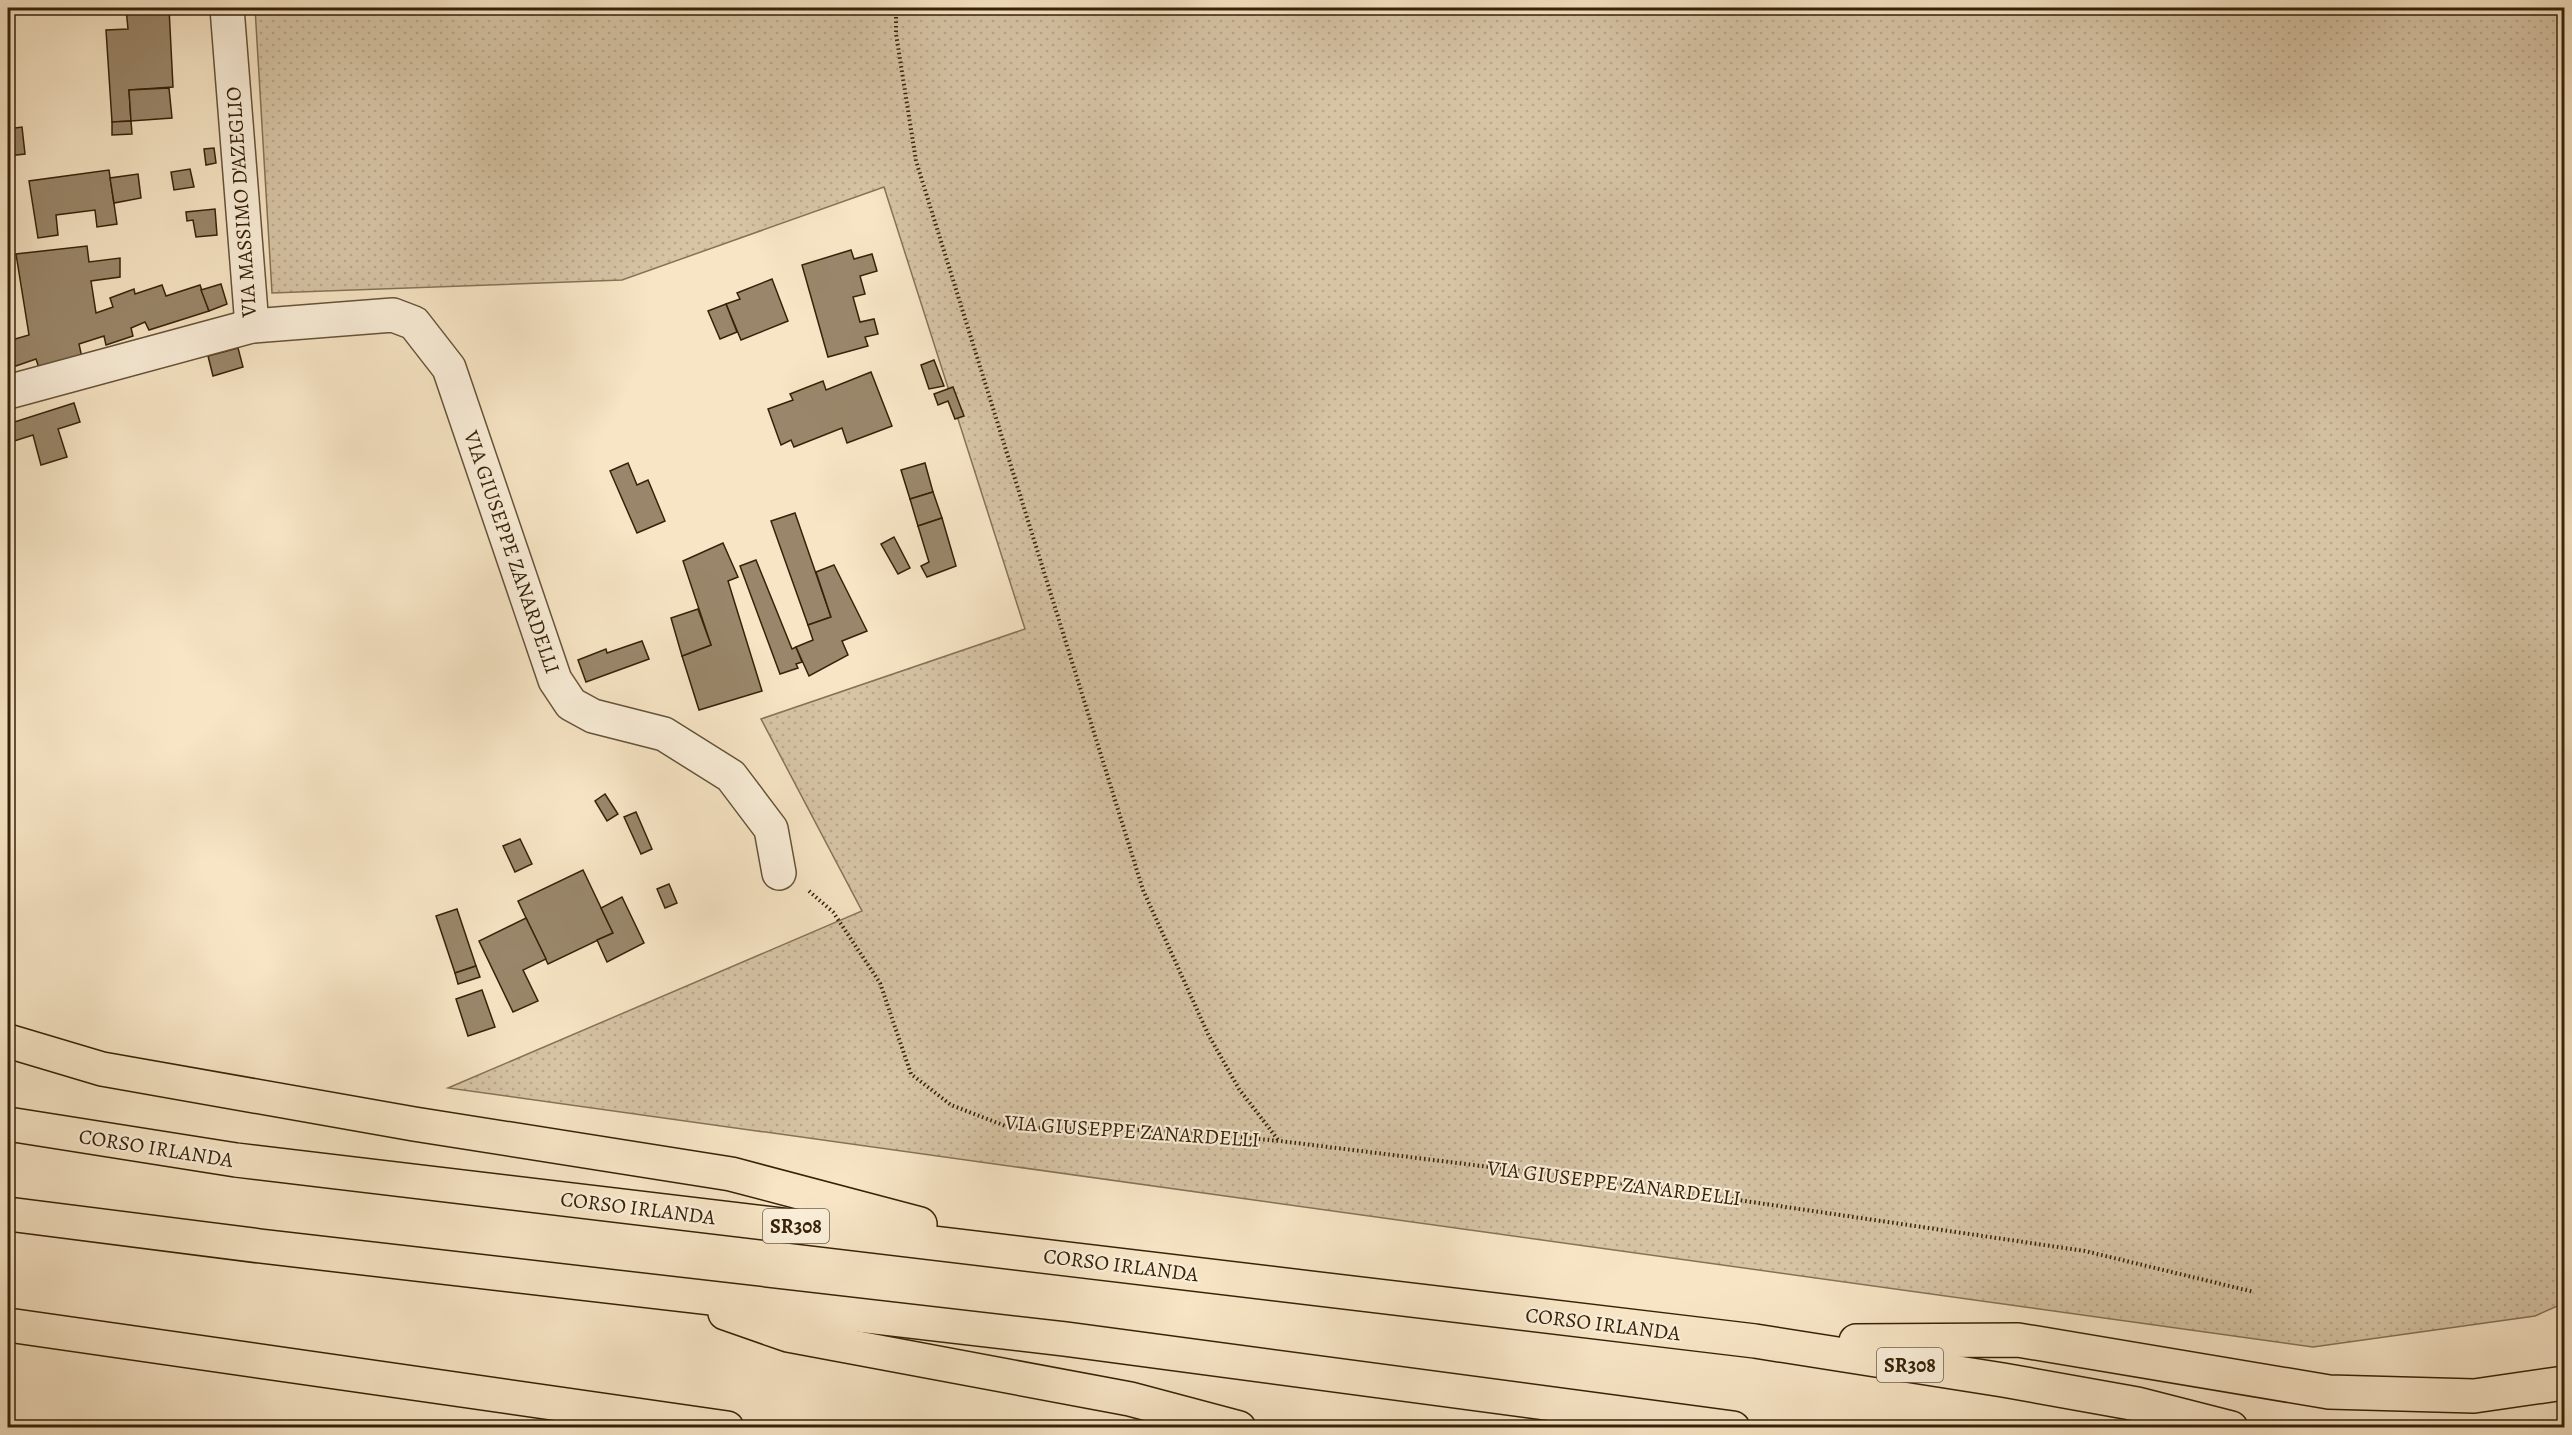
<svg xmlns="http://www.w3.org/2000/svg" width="2572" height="1435" viewBox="0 0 2572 1435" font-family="Alegreya,serif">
	<defs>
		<pattern id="grass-dots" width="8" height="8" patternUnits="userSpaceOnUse" patternTransform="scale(1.5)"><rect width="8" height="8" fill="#d6c4a5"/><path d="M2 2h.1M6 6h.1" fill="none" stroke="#b8a88d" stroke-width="1.8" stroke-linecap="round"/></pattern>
	</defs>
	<rect width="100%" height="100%" fill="#f7e5c5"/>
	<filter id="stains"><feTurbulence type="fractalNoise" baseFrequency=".00333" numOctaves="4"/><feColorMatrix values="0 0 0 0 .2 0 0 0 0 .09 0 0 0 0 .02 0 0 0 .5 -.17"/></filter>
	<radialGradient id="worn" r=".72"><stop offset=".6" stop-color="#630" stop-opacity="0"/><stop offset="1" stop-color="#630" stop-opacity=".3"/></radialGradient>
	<path fill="url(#grass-dots)" stroke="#867357" stroke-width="1.5" d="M255,8h2309v1295l-29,13 -222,31 -1865,-259 414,-177 -101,-192 264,-90 -141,-442 -262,93 -350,13z"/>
	<g fill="#9a876b" stroke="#362209" stroke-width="1.5">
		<path d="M126,8h43l4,79 -44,3 2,31 -19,1 -6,-92 22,-1z"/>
		<path d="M169,88l3,30 -41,3 -2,-31z"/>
		<path d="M131,121l1,13 -20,1v-13z"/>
		<path d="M22,127l3,27 -17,2v-27z"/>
		<path d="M214,148l2,15 -10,2 -2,-16z"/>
		<path d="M190,169l4,18 -20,3 -3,-18z"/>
		<path d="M109,170l8,54 -20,3 -2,-17 -39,5 2,20 -20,3 -9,-57z"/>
		<path d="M138,174l3,24 -27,5 -4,-25z"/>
		<path d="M215,209l2,26 -21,2 -3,-17 -6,1 -1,-9z"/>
		<path d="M87,246l2,16 31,-4v19l-29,4 5,32 17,-6 -3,-9 24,-9 1,5 27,-9 4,11 34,-11 9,26 -60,19 -4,-8 -14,6 2,8 -27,9 -2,-9 -25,8 3,14 -42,13 -4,-12 -23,8 -5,-26 21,-6 -13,-81z"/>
		<path d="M851,250l3,9 18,-5 5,17 -17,5 5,18 -12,3 7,25 14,-3 4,15 -13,3 3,9 -40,11 -26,-92z"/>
		<path d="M772,279l16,42 -47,19 -15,-36 14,-5 -3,-6z"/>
		<path d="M221,284l6,20 -18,7 -8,-21z"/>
		<path d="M726,304l11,28 -17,7 -12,-28z"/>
		<path d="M238,348l5,19 -30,9 -5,-20z"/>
		<path d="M934,360l10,26 -15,3 -8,-24z"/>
		<path d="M871,372l21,54 -45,17 -5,-15 -48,19 -3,-7 -10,5 -13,-36 25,-9 -3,-6 33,-13 3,9z"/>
		<path d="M953,387l11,29 -9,3 -7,-18 -10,4 -4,-11z"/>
		<path d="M74,403l6,19 -22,7 9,28 -26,8 -8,-30 -25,8v-19z"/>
		<path d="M628,463l9,22 11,-5 17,41 -28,12 -27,-62z"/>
		<path d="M925,463l8,29 -23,7 -9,-29z"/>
		<path d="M933,492l9,26 -24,8 -8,-27z"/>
		<path d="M795,513l36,104 -23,8 -37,-104z"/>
		<path d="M942,518l14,48 -29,11 -6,-11 8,-4 -11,-36z"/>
		<path d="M894,537l16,31 -12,6 -17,-30z"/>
		<path d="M723,543l15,34 -10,4 34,110 -63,19 -17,-54 29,-11 -28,-84z"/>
		<path d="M756,560l36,89 4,-2 6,15 -6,2 2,4 -18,6 -40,-108z"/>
		<path d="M834,565l33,66 -25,10 6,14 -39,21 -13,-29 17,-7 -5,-15 23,-8 -15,-45z"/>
		<path d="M698,609l13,36 -29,11 -11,-38z"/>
		<path d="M642,641l7,18 -63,23 -8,-22 28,-11 1,4z"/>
		<path d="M605,794l13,20 -11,7 -12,-20z"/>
		<path d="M636,812l16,37 -11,5 -17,-37z"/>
		<path d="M520,839l12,25 -17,8 -12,-26z"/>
		<path d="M583,870l30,63 -65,31 -30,-63z"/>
		<path d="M669,884l8,19 -12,5 -8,-19z"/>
		<path d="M622,897l22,46 -37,19 -10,-22 16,-7 -12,-25z"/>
		<path d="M457,909l19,57 -21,7 -19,-57z"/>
		<path d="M526,918l20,41 -23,11 15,31 -25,11 -34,-71z"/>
		<path d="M476,966l4,11 -22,7 -3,-11z"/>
		<path d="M482,990l13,37 -27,9 -12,-37z"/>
	</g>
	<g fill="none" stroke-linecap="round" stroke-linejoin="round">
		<defs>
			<g id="street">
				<path d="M227,8l25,318"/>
				<path d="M8,392l244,-66 141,-11 21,8 35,45 106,312 16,24 22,12 71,18 67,42 40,53 8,44"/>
			</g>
			<g id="highway">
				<path d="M8,1041l94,28 312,55 317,50 189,50"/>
				<path d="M8,1124l228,36 1519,181 248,39 134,24 94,24"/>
				<path d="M8,1214l252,32 805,93 668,89"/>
				<path d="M725,1313l63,22 342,64 109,29"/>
				<path d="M8,1325l719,103"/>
				<path d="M1856,1341l162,-1 311,52 145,4 90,-13"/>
			</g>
		</defs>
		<use href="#street" stroke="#665338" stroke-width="36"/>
		<use href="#highway" stroke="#362209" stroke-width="36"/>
		<g stroke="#362209" stroke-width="4" stroke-dasharray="1.5 3" stroke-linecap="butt">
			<path d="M896,8v26l20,127 227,729 65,144 31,55 40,52"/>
			<path d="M809,891l24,21 47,71 31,91 40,31 57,22 166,4 106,10 363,45 442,65 169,41"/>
		</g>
		<use href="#street" stroke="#faeed9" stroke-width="33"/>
		<use href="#highway" stroke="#f7e5c5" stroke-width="33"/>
	</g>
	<g text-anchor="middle" stroke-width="4.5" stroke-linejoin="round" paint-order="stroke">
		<g fill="#faeed9" stroke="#715f47" stroke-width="1.5">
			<rect x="763" y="1209" width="66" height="34" rx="4.5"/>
			<rect x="1877" y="1348" width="66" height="34" rx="4.5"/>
		</g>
		<g font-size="20" font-weight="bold" fill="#362209">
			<text x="796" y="1233">SR308</text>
			<text x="1910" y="1372">SR308</text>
		</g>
		<g font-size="21" fill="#362209" stroke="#faeed9">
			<text transform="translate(241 202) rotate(-94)" y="7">VIA MASSIMO D'AZEGLIO</text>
			<text transform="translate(512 552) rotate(71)" y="7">VIA GIUSEPPE ZANARDELLI</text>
			<text transform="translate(1132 1131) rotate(4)" y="7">VIA GIUSEPPE ZANARDELLI</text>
			<text transform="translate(156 1148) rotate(9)" y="7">CORSO IRLANDA</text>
			<text transform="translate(1614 1183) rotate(7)" y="7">VIA GIUSEPPE ZANARDELLI</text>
			<text transform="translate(638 1208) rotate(7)" y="7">CORSO IRLANDA</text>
			<text transform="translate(1121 1265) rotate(7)" y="7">CORSO IRLANDA</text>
			<text transform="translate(1603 1324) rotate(7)" y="7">CORSO IRLANDA</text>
		</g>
	</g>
	<rect width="2572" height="1435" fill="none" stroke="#f7e5c5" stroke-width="30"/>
	<rect x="9" y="9" width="2554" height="1417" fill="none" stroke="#362209" stroke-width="3"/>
	<rect x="15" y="15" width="2542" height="1405" fill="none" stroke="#362209" stroke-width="1.5"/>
	<rect width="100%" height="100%" filter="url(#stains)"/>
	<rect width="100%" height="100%" fill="url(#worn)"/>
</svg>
